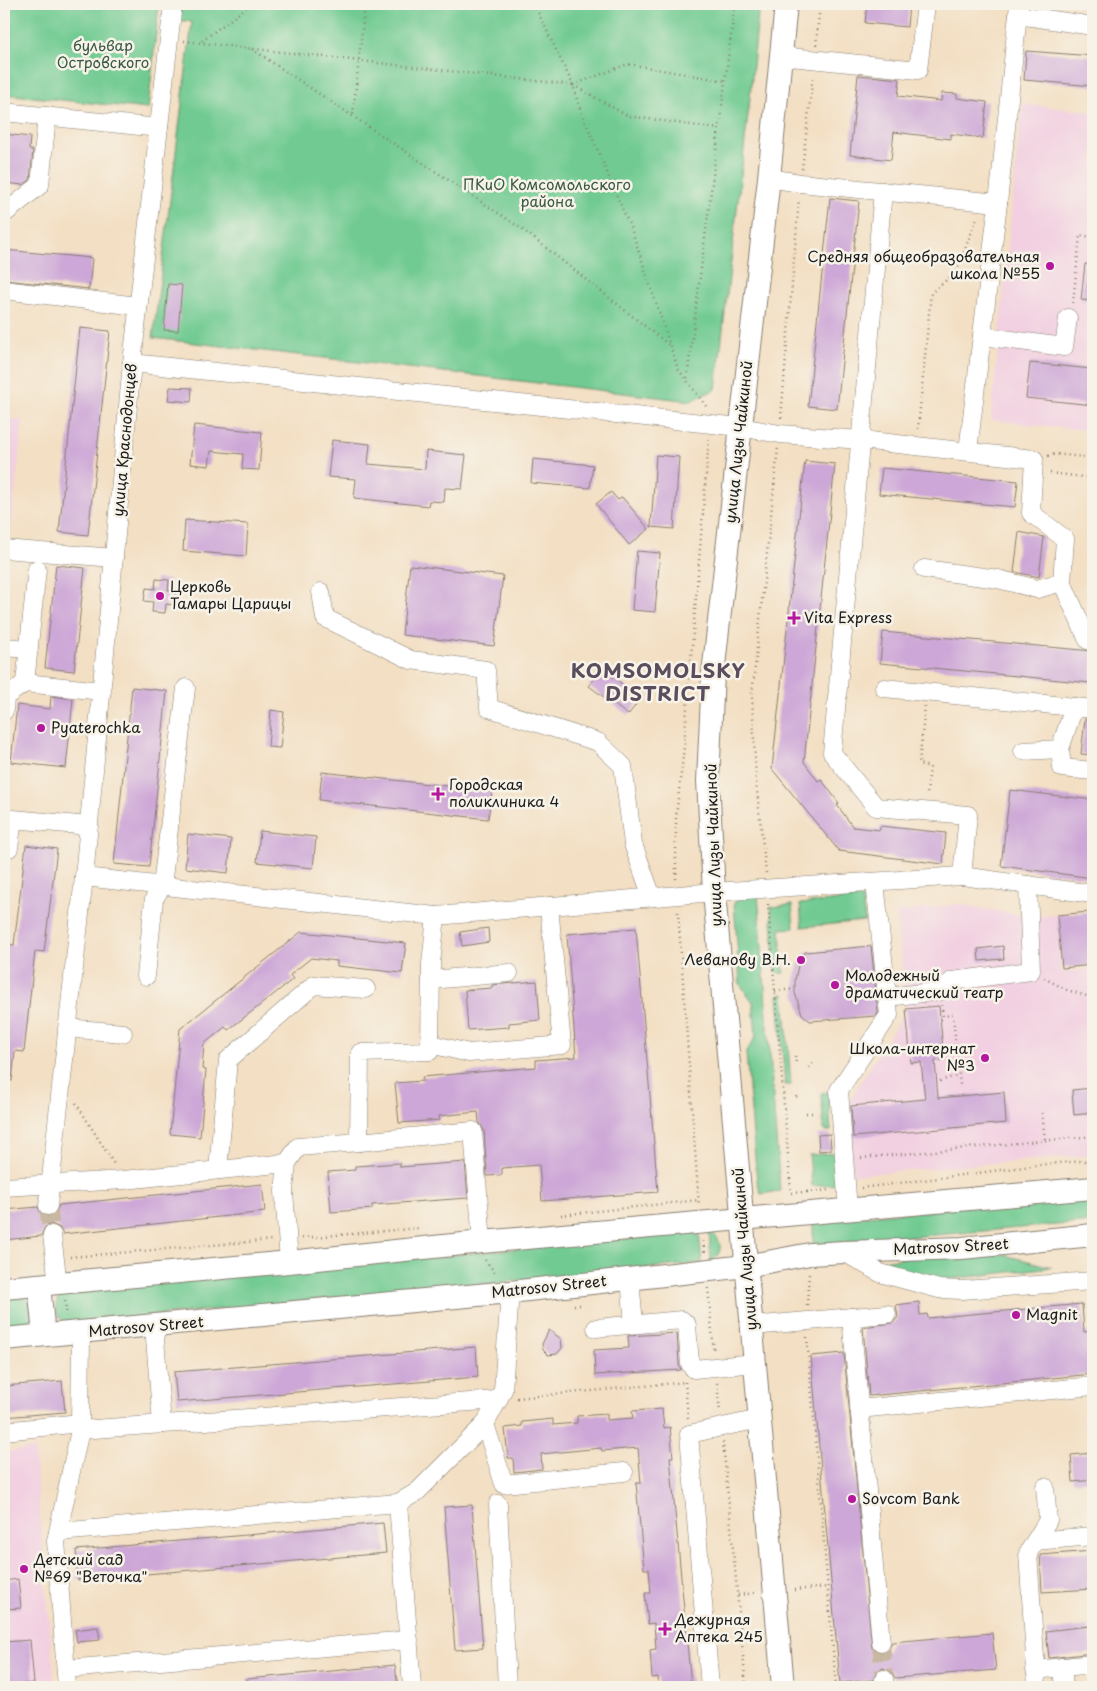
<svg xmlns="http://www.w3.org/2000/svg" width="1097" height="1691" viewBox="0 0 1097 1691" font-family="'Playpen Sans',sans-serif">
	<rect width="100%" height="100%" fill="#f7f3e8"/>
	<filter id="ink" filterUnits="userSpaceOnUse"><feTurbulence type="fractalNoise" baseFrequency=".02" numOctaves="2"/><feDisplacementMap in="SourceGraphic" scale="10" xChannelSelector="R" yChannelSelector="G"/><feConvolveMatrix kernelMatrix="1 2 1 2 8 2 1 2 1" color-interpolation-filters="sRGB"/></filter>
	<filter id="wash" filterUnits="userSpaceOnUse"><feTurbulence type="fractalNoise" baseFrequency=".0096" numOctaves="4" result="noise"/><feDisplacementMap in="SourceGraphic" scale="20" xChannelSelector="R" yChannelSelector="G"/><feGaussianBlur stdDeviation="1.12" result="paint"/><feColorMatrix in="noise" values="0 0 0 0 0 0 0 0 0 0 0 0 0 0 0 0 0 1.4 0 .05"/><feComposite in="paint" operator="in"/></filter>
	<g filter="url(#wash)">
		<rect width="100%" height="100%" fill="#f3dfc3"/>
		<g fill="#f2cfe1">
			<path d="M1022,104l71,8v319l-102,-11z"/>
			<path d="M4,418l19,2 -19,167z"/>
			<path d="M958,904l71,13 28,-2 4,57 32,-3v186l-240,20 -7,-69 60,-97 -10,-96z"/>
			<path d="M34,1449l21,238h-51v-235z"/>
		</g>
		<g fill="#70ca91" stroke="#467356">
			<path d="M4,4h155l-11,105 -144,-15z"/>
			<path d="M181,4h578l-9,94 -34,291 -25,12 -538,-63 39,-316 -13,-2z"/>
			<path d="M758,893l22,298 -19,3 -4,-13 -11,-128 10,-17 -3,-34 -13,-18 -6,-81 9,-8z"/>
			<path d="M862,898l3,23 -63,6 -2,-23z"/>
			<path d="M792,905l2,23 -14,1 4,44h-8l-5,-66z"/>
			<path d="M784,994l7,91h-6l-7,-90z"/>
			<path d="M828,1092l3,39h-7l-3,-38z"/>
			<path d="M834,1153l2,31 -24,2 -3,-31z"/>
			<path d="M1093,1195v27l-280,23v-24z"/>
			<path d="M709,1231c13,8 16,20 2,31z"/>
			<path d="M699,1232l3,31 -635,61c-14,-10 -15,-20 -3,-33z"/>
			<path d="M980,1249l72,18 -110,13 -55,-11 -7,-6 -1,-2z"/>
			<path d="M24,1297l8,6 2,19 -5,6 -25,2v-32z"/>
		</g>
		<g id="blocks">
			<g fill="#cda7d7">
				<path d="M867,4h42l-2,23 -42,-4z"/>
				<path d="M1026,51l67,5v30l-69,-6z"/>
				<path d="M858,75l42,4 -2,17 43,5 1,-8 15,1v4l30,4 -4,36 -32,-4v5l-57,-7 -3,28 -41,-5z"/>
				<path d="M4,134l26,3 -1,13h4l-3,30 -7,5 -19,-2z"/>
				<path d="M830,198l29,3 -22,208 -29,-3z"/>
				<path d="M4,250l88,8 -3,31 -85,-9z"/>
				<path d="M1085,264h8v37l-12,-1z"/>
				<path d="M168,284l14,1 -4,46 -14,-1z"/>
				<path d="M80,328l30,3 -22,204 -29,-3z"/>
				<path d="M1030,363l63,6v36l-67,-7z"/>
				<path d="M170,387l22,1 -1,14 -23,-2z"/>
				<path d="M194,425l68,7 -3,38 -17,-1 1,-15 -32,-3 -2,15 -19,-2z"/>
				<path d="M332,440l38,4 -2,20 57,5 1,-18 40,4 -4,34 -17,-1 -1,14 -15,-1 -1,5 -74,-8 2,-19 -28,-2z"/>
				<path d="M656,455l23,2 -5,72 -23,-2z"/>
				<path d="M533,459l60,6 -3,23 -59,-5z"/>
				<path d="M805,461l30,3 -31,298 14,19 3,-2 18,24 -2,2 16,22 27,3v-4l66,7 -3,31 -104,-13 -67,-82z"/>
				<path d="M882,468l136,13 -3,26 -136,-13z"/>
				<path d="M611,492l7,8 4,-3 27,32 -20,16 -33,-41z"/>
				<path d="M185,520l63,4 -2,32 -63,-5z"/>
				<path d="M1019,532l25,5 -5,40 -25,-5z"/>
				<path d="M637,551l23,2 -5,59 -23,-2z"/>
				<path d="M56,565l29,3 -11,103 -29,-3z"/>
				<path d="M410,565l93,11 -9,70 -92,-11z"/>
				<path d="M156,579l13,1 -1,10 8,1 -2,14 -8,-1 -1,9 -13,-1 1,-10 -9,-1 2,-13 9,1z"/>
				<path d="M883,632l210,19 -2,32 -211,-20z"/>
				<path d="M602,669l39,29 -13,17 -39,-29z"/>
				<path d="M132,687l35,4 -18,176 -35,-3z"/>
				<path d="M51,696l22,3 -7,69 -55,-6 6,-57 33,4z"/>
				<path d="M271,710l13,2 -4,36 -12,-1z"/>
				<path d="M1085,719h8v36l-12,-1z"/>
				<path d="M322,772l170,19 -4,28 -169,-19z"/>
				<path d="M1010,790l83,10v78l-92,-12z"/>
				<path d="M260,831l56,6 -3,31 -56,-6z"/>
				<path d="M188,834l43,5 -3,34 -43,-5z"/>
				<path d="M26,845l31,4 -13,103 -9,-1 -11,101 -9,-1 -3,30h-8v-127l1,-10 9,1z"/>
				<path d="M1089,912l1,15 3,-1v39l-31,3 -5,-53z"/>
				<path d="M488,928l1,14 -27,4 -2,-14z"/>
				<path d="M636,928l22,264 -116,9 -3,-36 -37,3v7l-15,1 -3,-46 -5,-8 -1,-10 -39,4 1,4 -41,3 -4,-40 28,-2 -1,-4 114,-10v-7l40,-3 -9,-123z"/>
				<path d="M301,932l105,11 -4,30 -65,-7v-5l-26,-3 -21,17 3,4 -25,20 -40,31 -3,-3 -21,17 -2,25 4,1 -6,67 -30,-3 10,-105z"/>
				<path d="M871,946l7,67 -2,3 -66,5 -8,-7 -7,-21v-13l3,-14 7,-14z"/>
				<path d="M1003,946l1,13 -25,2 -1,-12z"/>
				<path d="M537,981l3,39 -31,3v4l-41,3 -3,-40 27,-2v-3z"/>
				<path d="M939,1006l5,54 -9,1 3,37 66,-6 2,31 -153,14 -2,-31 74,-7 -4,-37 -10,1 -5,-54z"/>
				<path d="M1093,1088v25l-19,2 -2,-25z"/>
				<path d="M830,1134l1,16 -12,1 -1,-16z"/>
				<path d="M465,1162l3,36 -96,7v4l-41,3 -3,-40 27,-2v-4l45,-3v4z"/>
				<path d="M262,1184l3,28 -202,22 -3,-6 -9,-4 -6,3 -4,9 -37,4v-30l34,-3 3,7 6,3 9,-4 3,-8z"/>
				<path d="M919,1302l1,13 7,-1 1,4 154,-14 2,28 9,-1v43l-224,22 -6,-69 30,-4 5,-6 -2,-12z"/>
				<path d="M549,1330l12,9 1,9 -5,6 -9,1 -5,-5 -1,-6z"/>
				<path d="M677,1333l2,32 2,5 -86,5 -1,-25 35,-2 -1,-12z"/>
				<path d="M476,1347l2,30 -301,25 -3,-30z"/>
				<path d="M844,1353l28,295 5,4h5l6,-2 4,-8 100,-9 4,37 -101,8 -3,-6 -9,-4 -6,3 -4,9 -33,3 -29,-327z"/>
				<path d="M62,1381l3,31 -61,5v-31z"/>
				<path d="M662,1409l2,19 6,-1 3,30h-3l21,229 -4,1h-28l-1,-10 -6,1 -2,-28 6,-1 -2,-26 -6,1 -3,-31h6l-2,-24h-5l-8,-86h5l-3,-35 -36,3 -1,-3 -60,6 1,15 -28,3 -1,-14h-5l-3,-30 17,-2v-4l31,-3v6l24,-2v-7l30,-2v6l26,-2 -1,-7z"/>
				<path d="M1093,1453v27l-20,2 -2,-27z"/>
				<path d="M472,1505l11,143 -28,2 -11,-143z"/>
				<path d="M383,1523l3,30 -308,27 -2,-30z"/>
				<path d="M1093,1551v38l-51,3 -2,-37z"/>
				<path d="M18,1579l3,29 -17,1v-28z"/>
				<path d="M1088,1626l4,27 -43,5 -3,-27z"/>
				<path d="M98,1627l2,13 -23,2 -2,-12z"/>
				<path d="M30,1640l4,43 -30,3v-44z"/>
				<path d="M395,1665l3,22h-150l-1,-8z"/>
			</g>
		</g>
	</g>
	<g filter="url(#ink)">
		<use href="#blocks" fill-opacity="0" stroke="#887e70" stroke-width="1"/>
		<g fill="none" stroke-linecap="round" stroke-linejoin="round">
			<g stroke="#c8b8a2" stroke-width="18" stroke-dasharray="18 9" stroke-linecap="butt">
				<path d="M48,1206l4,29"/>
				<path d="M881,1642l3,37"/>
			</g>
			<defs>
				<g id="minor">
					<path d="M1018,15l75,11"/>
					<path d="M781,56l137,14 8,-66"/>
					<path d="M4,112l155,16"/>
					<path d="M769,178l31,5 198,20 -30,248"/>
					<path d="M998,203l21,-199"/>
					<path d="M4,214l36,-29 7,-69"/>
					<path d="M4,290l134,16"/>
					<path d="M982,336l82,11 4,-29"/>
					<path d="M132,363l608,64 40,7 81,6 173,19 -3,54 34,26 -3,43 26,58h5"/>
					<path d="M4,549l110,9"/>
					<path d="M924,569l74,10 39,10 25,-7"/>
					<path d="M321,592l4,26 86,42 75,10 3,38 109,34 25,24 10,78 19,53"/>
					<path d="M4,647l25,2"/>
					<path d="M25,683l12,-114"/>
					<path d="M884,688l190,19"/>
					<path d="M1093,709l-19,-2 -14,42 2,19 31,3"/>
					<path d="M4,711l1,-14 20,-14 77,8"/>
					<path d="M1023,751l37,-2"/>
					<path d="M4,848h5l4,-29 76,7"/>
					<path d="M962,876l131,18"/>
					<path d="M84,877l352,39 278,-24 248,-16 6,-61 -92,-8 -44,-54 51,-562"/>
					<path d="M146,976l8,-77 8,-13 24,-198"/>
					<path d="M431,980l78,-7"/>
					<path d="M887,997l54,-6 11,-10 79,-10 -3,-86"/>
					<path d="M67,1028l56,5"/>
					<path d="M430,1044l39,9 93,-8 -13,-139"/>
					<path d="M359,1142l114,-11 9,111"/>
					<path d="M218,1170l10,-110 86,-75 52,4"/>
					<path d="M4,1187l120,-7 163,-17"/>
					<path d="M48,1206l36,-329 48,-514 41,-359"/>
					<path d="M848,1210l-9,-120 50,-75 -14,-133"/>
					<path d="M52,1235l6,49"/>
					<path d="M844,1252l36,21 59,16 23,1 131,-9"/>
					<path d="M289,1262l-5,-71 3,-28 11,-16 61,-5 1,-89 70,-2 1,-87 5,-48"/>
					<path d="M630,1279l4,45"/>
					<path d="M851,1317l30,325"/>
					<path d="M154,1326l8,98"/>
					<path d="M752,1326l135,-12"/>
					<path d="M596,1328l86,-8 5,5 3,39 4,5 61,-6"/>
					<path d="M498,1400l5,-10 7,-98"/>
					<path d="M859,1409l234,-23"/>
					<path d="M80,1430l418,-30 -13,24"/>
					<path d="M4,1431l76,-8"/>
					<path d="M398,1503l14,184"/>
					<path d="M498,1504l9,183"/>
					<path d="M58,1532l340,-29 19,-11 68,-68 19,60 120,-12"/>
					<path d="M1035,1541l58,-5"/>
					<path d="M1062,1667l2,20"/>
					<path d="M66,1669l343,-29"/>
					<path d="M1035,1670l58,-6"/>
					<path d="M884,1679l1,8"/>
					<path d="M67,1687l-11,-146 24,-111 1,-97"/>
					<path d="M710,1687l-21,-253 71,-15"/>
					<path d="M1037,1687l-9,-134 20,-33 -3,-33"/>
				</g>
				<g id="major">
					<path d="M39,1285l5,50"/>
					<path d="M4,1288l285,-26 193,-20 611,-54"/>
					<path d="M4,1339l506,-47 236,-26 64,-12 34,-2 118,-4 131,-13"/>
					<path d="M783,1687l-69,-795 -6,-111 5,-107 56,-496 17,-174"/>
				</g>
			</defs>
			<use href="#minor" stroke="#887e70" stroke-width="19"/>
			<use href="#major" stroke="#887e70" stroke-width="24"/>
			<g stroke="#887e70" stroke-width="2.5" stroke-dasharray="1 4" stroke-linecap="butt">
				<path d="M534,4l39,81 55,31 91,13"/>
				<path d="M184,41l389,44 6,21 54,128 45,135 29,38"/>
				<path d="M202,41l49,-37"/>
				<path d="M816,45l4,-41"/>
				<path d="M252,49l270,180 147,116"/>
				<path d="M573,85l55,-21 97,17"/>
				<path d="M353,114l12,-110"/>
				<path d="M802,169l11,-94"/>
				<path d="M1073,303l7,-68 13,2"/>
				<path d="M687,378l48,-374"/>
				<path d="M781,418l18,-219"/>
				<path d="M918,429l13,-136 25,-21 22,-56"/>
				<path d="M1048,456l7,-2 38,4"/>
				<path d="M1050,473l43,5"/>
				<path d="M925,706l-6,58 11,3 -3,28"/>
				<path d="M766,873l-10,-91 -4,-87 26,-247"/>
				<path d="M676,879v-63l7,-59 26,-319"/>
				<path d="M768,904l23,289 16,-1"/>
				<path d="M678,912l21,294"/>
				<path d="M1044,978l23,12 26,8"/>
				<path d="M775,991l20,-2"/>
				<path d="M942,1005l1,11 10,-1 7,70"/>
				<path d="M795,1056l1,8"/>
				<path d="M809,1068l4,-6"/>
				<path d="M940,1081l19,-6"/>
				<path d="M796,1097l3,-4"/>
				<path d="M76,1103l38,61"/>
				<path d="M806,1113h6"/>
				<path d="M1042,1113l3,27"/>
				<path d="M861,1158l232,-22"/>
				<path d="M861,1188l186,-24 46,-4"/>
				<path d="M807,1192l24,-2"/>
				<path d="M561,1215l138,-15"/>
				<path d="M302,1238l117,-10"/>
				<path d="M703,1241l2,12"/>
				<path d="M70,1257l202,-17"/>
				<path d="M485,1260l12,15"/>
				<path d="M708,1288l6,64"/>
				<path d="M65,1301l2,15"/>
				<path d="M574,1305h10"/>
				<path d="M807,1305l2,-32"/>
				<path d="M807,1337l29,350"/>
				<path d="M685,1382l3,36"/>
				<path d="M717,1383l3,29"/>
				<path d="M517,1398l169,-16"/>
				<path d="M723,1442l23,245"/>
				<path d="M794,1590l34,-3"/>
				<path d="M738,1595l18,-2"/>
			</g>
			<use href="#minor" stroke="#fff" stroke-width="18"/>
			<use href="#major" stroke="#fff" stroke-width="22"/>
		</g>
	</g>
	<g fill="#b5179e" stroke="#f7f3e8" stroke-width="2">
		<circle cx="1050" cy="266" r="5"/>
		<circle cx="160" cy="596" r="5"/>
		<path d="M791.5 610.5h5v5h5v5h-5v5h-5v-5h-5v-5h5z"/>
		<circle cx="41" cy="728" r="5"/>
		<path d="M435.5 786.5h5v5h5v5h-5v5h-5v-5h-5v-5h5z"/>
		<circle cx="801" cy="960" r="5"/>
		<circle cx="835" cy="985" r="5"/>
		<circle cx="985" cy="1058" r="5"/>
		<circle cx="1016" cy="1315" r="5"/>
		<circle cx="852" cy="1499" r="5"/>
		<circle cx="24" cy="1569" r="5"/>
		<path d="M662.5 1621.5h5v5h5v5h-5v5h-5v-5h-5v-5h5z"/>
	</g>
	<g text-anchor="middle" stroke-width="5" stroke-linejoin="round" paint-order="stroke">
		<g font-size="15" fill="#395945" stroke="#f7f3e8">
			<text x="103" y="51">бульвар<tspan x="103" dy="17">Островского</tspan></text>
			<text x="547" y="190">ПКиО Комсомольского<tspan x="547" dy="17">района</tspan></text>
		</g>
		<g font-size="15" fill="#1c1c1c" stroke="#f7f3e8" text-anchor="start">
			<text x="1040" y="262" text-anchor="end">Средняя общеобразовательная<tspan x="1040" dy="17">школа №55</tspan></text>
			<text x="170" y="592">Церковь<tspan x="170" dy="17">Тамары Царицы</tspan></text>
			<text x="804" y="623">Vita Express</text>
			<text x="51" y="733">Pyaterochka</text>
			<text x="449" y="790">Городская<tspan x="449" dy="17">поликлиника 4</tspan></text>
			<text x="791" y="965" text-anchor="end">Леванову В.Н.</text>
			<text x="845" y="981">Молодежный<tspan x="845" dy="17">драматический театр</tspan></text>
			<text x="975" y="1054" text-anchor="end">Школа-интернат<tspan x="975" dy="17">№3</tspan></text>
			<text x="1026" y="1320">Magnit</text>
			<text x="862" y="1504">Sovcom Bank</text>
			<text x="34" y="1565">Детский сад<tspan x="34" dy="17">№69 "Веточка"</tspan></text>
			<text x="675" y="1625">Дежурная<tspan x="675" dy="17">Аптека 245</tspan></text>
		</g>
		<g font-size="15" fill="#1c1c1c" stroke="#f7f3e8">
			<text transform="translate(125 440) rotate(-85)" y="5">улица Краснодонцев</text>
			<text transform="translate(739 442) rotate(-84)" y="5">улица Лизы Чайкиной</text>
			<text transform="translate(714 845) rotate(-92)" y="5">улица Лизы Чайкиной</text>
			<text transform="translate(951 1247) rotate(-3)" y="5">Matrosov Street</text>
			<text transform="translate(745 1249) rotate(-95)" y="5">улица Лизы Чайкиной</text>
			<text transform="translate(549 1287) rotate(-6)" y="5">Matrosov Street</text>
			<text transform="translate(146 1327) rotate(-5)" y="5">Matrosov Street</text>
		</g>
		<g font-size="20" font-weight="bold" letter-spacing="1" fill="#5a4d5d" stroke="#f7f3e8">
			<text x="658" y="678">KOMSOMOLSKY<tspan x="658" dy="23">DISTRICT</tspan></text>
		</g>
	</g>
	<rect width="1097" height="1691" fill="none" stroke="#f7f3e8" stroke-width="20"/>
</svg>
